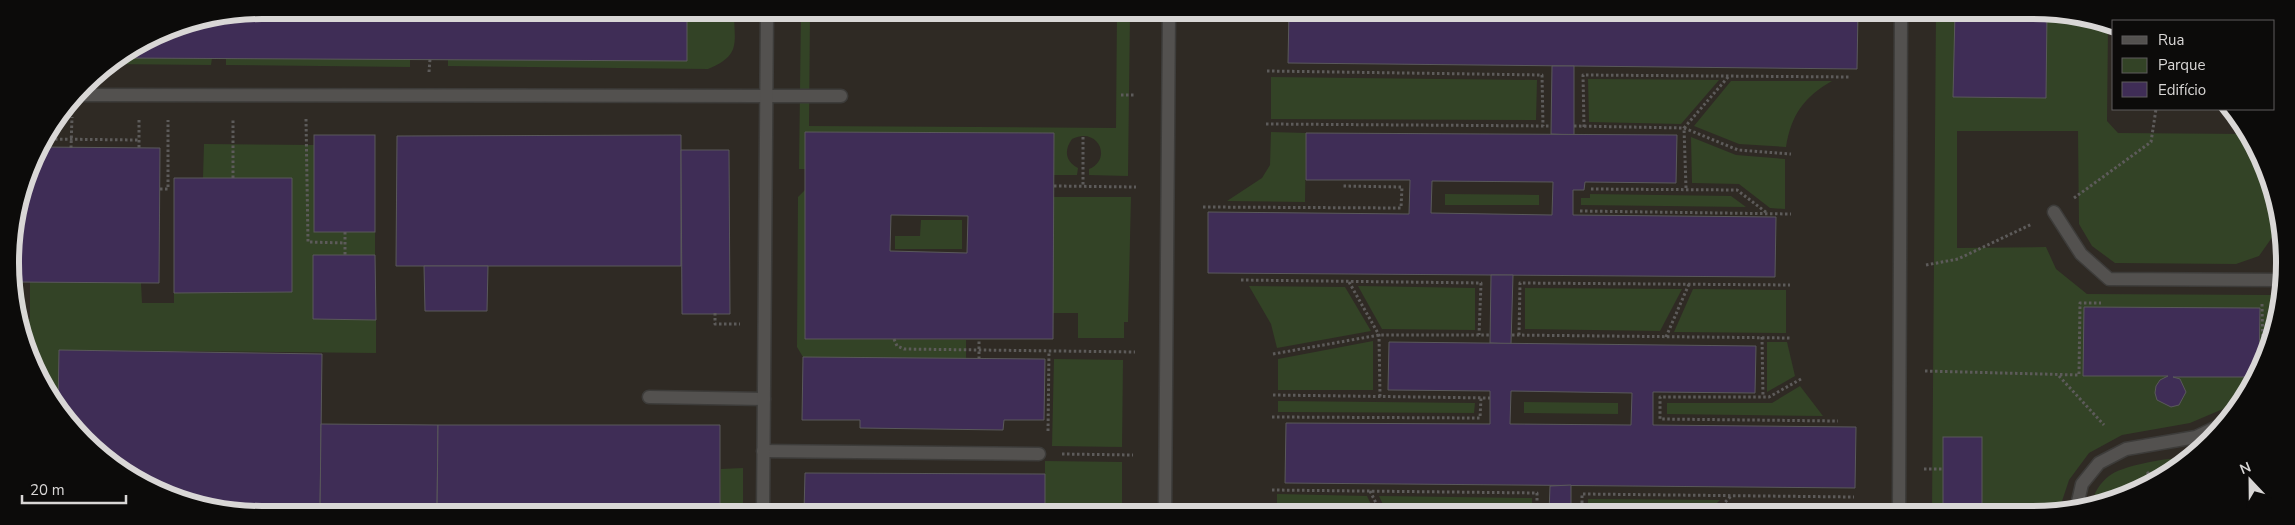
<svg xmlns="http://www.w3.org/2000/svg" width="2295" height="525" viewBox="0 0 2295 525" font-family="'Nunito Sans',sans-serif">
	<rect width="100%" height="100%" fill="#23211f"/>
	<path fill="#2f2a24" d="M263,10l1803,2 48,17v80h119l43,88 7,99 -24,78 -48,67 -67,48 -79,24h-1836l-93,-32 -74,-65 -43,-88 -8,-82 25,-95 60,-78 70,-44z"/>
	<g fill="#334326">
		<path d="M687,11h47c0,32 8,44 -26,58l-260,-3v-6h239z"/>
		<path d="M801,11h9l-1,115 307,2 1,-117h13l-2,165 -39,-1v-6c24,-10 9,-43 -17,-30 -8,11 -7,22 6,29l-1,7h-23v-42l-248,-1 -1,37h-6z"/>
		<path d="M1936,12h19l-1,85 92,1 1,-86h19l42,15 -1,94 11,12 127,1 31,63 -3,39 -14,20 -23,8 -121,-1 -23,-17 -13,-22 -1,-93h-121v117l89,-1 10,22 31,25 184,1v39l-12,40 -17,23 -19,12 -33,14 -68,12 -33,18 -20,27 -11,33h-126z"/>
		<path d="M120,58h92l-1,7 -101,-1z"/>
		<path d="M226,58l184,1v8l-184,-2z"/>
		<path d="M1271,77l266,3 -1,40 -265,-1z"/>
		<path d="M1588,79l131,1 -38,44 -92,-2z"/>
		<path d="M1731,81h101c-28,16 -41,34 -46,66l-47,-3 -45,-18z"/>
		<path d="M1271,132l35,1 -1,69 -78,-1 35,-23 8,-13z"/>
		<path d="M1691,137l45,18 49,4v50l-15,-1 -31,-24 -47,-1z"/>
		<path d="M204,144l110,1 61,87v23h-62v64l63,1v33l-317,-3 -1,57 -39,-79 -1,-9h12v-37l111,1 1,20h32v-10l118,-1v-114h-89z"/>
		<path d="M805,190v149l161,1v19l-163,-2 -6,-10 1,-150z"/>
		<path d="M1445,194l94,1v10h-94z"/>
		<path d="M1590,194l141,2 15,11 -165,-2v-7h9z"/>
		<path d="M1053,197h78l-3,125h-4v16h-46v-25h-25z"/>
		<path d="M921,220h41v29h-67v-13h25z"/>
		<path d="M1249,286l96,1 26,44 -94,17 -6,-24z"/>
		<path d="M1358,286l117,2v42l-93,-1z"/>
		<path d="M1525,288l157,1 -22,42 -135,-2z"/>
		<path d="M1693,289l93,1v43l-112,-1z"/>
		<path d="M1373,341v49h-95v-31z"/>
		<path d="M1767,342h20l8,34 -28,16z"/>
		<path d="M1054,359l69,1 -1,87 -70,-1z"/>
		<path d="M1800,386l23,30 -156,-2v-11h105z"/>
		<path d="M1278,401l197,2 -1,10 -196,-1z"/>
		<path d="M1524,402l94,1v11l-94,-1z"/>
		<path d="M2187,458l-43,31 -53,16c3,-12 8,-21 18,-29 13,-11 62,-19 78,-18z"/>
		<path d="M1045,461l77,1v51h-77z"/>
		<path d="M743,468v45h-23l1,-44z"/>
		<path d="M1277,494l90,2 8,17h-98z"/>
		<path d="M1379,496l153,2v15h-145z"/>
		<path d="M1588,499l132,1 -13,13h-119z"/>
	</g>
	<g fill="#3f2d56" stroke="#5a595b" fill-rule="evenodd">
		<path d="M262,10l425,1v50l-567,-3 46,-29z"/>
		<path d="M1289,11l569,1 -1,57 -569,-6z"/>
		<path d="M1955,12h92l-1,86 -93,-1z"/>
		<path d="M1552,66h22v69l-23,-1z"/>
		<path d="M805,132l249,1 -1,206h-248zM891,215l77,1 -1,37 -77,-2z"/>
		<path d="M1306,133l371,2 -1,48 -91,-1 -1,8h-11v25l203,2 -1,60 -567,-4v-61l201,2 1,-34h-104zM1432,181l121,1 -1,33 -121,-2z"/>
		<rect x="314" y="135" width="61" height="97"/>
		<path d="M681,135v131h-285l1,-130z"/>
		<path d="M39,147l121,1 -1,135 -145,-1 -3,-36z"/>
		<path d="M681,150h48l1,164h-48z"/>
		<path d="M174,178h118v114l-118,1z"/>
		<path d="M313,255h62l1,65 -63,-1z"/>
		<path d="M424,266h64l-1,45h-62z"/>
		<path d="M1491,275h22l-2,69 -21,-1z"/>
		<path d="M2084,307l176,1 -1,66 -2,3h-84l7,2 6,13 -7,13 -8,2 -14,-7 -2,-7 1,-7 4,-6 8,-4h-85z"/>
		<path d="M1389,342l367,4 -1,47 -102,-1v33l203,2 -1,61 -570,-5 1,-60 204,1v-33l-102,-1zM1511,391l121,2 -1,32 -121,-1z"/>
		<path d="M59,350l263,4 -2,159h-91l-93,-32 -74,-65 -4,-9z"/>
		<path d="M803,357l242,2 -1,61h-40l-1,10 -143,-2v-8h-58z"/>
		<path d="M321,424l117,1 -1,88h-117z"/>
		<path d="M438,425h282v88h-283z"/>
		<rect x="1943" y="437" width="39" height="76"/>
		<path d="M805,473l240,1v39h-241z"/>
		<path d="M1571,485v28h-22l1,-27z"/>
	</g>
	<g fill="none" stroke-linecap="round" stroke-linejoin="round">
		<defs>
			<g id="minor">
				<path d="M79,95l762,1"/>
				<path d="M2054,212l27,42 28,25 173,1"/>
				<path d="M649,397l115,2"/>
				<path d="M763,451l276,3"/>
				<path d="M2076,510l6,-26 17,-21 27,-14 70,-12 27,-13"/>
				<path d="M763,513l4,-502"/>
				<path d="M1165,513l4,-502"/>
				<path d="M1899,513l2,-501"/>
			</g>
		</defs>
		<use href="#minor" stroke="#3d3c3a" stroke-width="15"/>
		<g stroke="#5d5b5a" stroke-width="3" stroke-dasharray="2.5 2.5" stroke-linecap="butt">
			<path d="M1267,71l275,4 1,51"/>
			<path d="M429,72l1,-13"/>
			<path d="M1121,95h15"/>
			<path d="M306,119l2,123 37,1"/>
			<path d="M139,120v28"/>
			<path d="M1266,124l285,2"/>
			<path d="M1574,126l110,2 54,22 53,4"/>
			<path d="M1584,127l-1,-52 268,2"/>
			<path d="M1083,137v49"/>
			<path d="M45,139l94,1"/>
			<path d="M71,148l1,-31"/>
			<path d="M233,178v-60"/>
			<path d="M1054,186l82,1"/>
			<path d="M1686,188l-2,-60 45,-52"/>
			<path d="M160,189h8v-69"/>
			<path d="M1591,189l146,1 30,23"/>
			<path d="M2074,198l77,-56 5,-33"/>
			<path d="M1203,207l198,1 1,-21 -60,-1"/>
			<path d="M1580,211l211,3"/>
			<path d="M345,232v23"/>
			<path d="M1926,265l32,-6 74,-35"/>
			<path d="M1241,280l240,3 -2,52"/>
			<path d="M1349,282l30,53 1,62"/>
			<path d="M2262,304l1,58"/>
			<path d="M715,313v11h25"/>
			<path d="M1512,335l279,3"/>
			<path d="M1519,335l1,-52 270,2"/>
			<path d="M1666,337l23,-53"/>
			<path d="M1762,337l1,60"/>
			<path d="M894,339l3,7 7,3 231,3"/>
			<path d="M1273,354l106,-19h111"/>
			<path d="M979,359v-20"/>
			<path d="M1925,371l154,4 1,-72h21"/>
			<path d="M2059,376l45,49"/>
			<path d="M1801,379l-32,18h-109v22l178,2"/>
			<path d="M1273,395l217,3"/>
			<path d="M1272,417l208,1 1,-20"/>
			<path d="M1048,431l1,-80"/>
			<path d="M1062,454l71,1"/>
			<path d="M1924,469h18"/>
			<path d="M2147,472l8,9"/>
			<path d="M1272,490l265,3v20"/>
			<path d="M1370,491l11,22"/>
			<path d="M1582,513v-19l272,3"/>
			<path d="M1715,513l17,-18"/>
		</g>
		<use href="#minor" stroke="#53514f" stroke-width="12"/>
	</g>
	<path d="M0 0H2295V525H0ZM262 19H2033A243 243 0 0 1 2276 262V263A243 243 0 0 1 2033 506H262A243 243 0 0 1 19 263V262A243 243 0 0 1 262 19Z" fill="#0c0b0a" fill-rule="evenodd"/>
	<path fill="none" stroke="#d9d7d6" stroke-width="6" d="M262 19H2033A243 243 0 0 1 2276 262V263A243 243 0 0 1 2033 506H262A243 243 0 0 1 19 263V262A243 243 0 0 1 262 19Z"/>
	<rect x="2112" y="20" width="162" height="90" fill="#0c0b0a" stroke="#5e5d5c"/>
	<rect x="2122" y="36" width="25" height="8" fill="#53514f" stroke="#5e5d5c"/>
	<text x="2158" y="45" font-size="15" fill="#d9d7d6">Rua</text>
	<rect x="2122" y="58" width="25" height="15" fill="#334326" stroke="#5e5d5c"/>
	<text x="2158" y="70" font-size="15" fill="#d9d7d6">Parque</text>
	<rect x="2122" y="82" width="25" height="15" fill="#3f2d56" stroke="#5e5d5c"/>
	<text x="2158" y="95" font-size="15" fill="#d9d7d6">Edifício</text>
	<g transform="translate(2250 480) rotate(338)" stroke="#0c0b0a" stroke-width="4" paint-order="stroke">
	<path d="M0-4L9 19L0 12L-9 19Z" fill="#d9d7d6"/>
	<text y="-8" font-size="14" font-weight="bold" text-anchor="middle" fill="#d9d7d6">N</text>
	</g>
	<path d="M22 495v8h104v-8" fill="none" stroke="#d9d7d6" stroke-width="2.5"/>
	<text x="30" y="495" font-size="15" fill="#d9d7d6" stroke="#0c0b0a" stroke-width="4" paint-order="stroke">20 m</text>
</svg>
